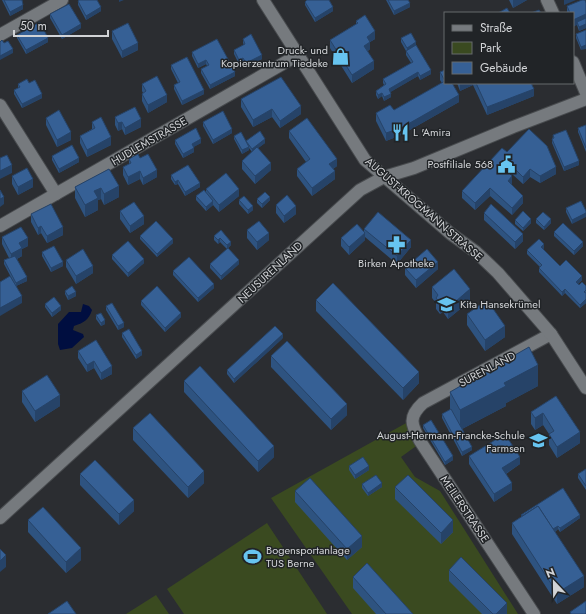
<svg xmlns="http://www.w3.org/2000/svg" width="586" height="614" viewBox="0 0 586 614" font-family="Jost,sans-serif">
	<rect width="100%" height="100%" fill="#2b2d31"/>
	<g fill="#3a4a20">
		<path d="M408,422l11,22 -18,13 14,20 25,14 78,123h-166l-81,-116z"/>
		<path d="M267,523l60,91h-143l-17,-25z"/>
		<path d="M156,595l13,19h-43z"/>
	</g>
	<path fill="#000e40" d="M83,304l6,2 3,4c-3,10 -9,13 -18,16l-1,4 10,4 1,3 -12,11 -12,2 -2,-6v-20l11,-12h12z"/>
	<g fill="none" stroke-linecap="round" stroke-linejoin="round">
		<defs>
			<g id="street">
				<path d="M547,0l6,13"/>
				<path d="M0,35l62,-35"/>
				<path d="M573,62l13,31"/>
				<path d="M0,105l56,89"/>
				<path d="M0,226l298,-171"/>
				<path d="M0,518l360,-328 24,-13 30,-9 99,-41 73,-28"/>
				<path d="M534,614l-114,-173c-9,-17 -12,-24 3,-38l128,-69"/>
			</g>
			<path id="secondary" d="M263,0l102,160 86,74 25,18 22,21 53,61 35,54"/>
		</defs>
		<use href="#street" stroke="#484b4e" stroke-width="14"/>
		<use href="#secondary" stroke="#484b4e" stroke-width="14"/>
		<use href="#street" stroke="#767a7e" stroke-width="12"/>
		<use href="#secondary" stroke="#767a7e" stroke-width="12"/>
	</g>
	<g fill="#2e5380">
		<path d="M2,0h20l1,9 -13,7z"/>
		<path d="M386,0h22l2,7 -16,8z"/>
		<path d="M509,0h18l-14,8z"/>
		<path d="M78,1l23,10 -15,9 -8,-15z"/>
		<path d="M305,2l28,9 -18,11 -10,-17z"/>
		<path d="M586,3v25l-7,3 -6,-18h-6v-7z"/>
		<path d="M50,14l31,14 -19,11 -12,-21z"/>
		<path d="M356,21l19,18 -5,3v7l-2,2 6,18 -22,14 -22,-35v-8l26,-16z"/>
		<path d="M586,30l-5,20 -5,-12v-4z"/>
		<path d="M112,31l26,19 -16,8 -10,-19z"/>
		<path d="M17,35l31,7 -22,12 -9,-16z"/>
		<path d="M401,38l15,7 15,29 -11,6 -2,-4 -28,16 1,5 -7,4 -2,-5 -4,3 -2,-4v-4l8,-6 -1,-2v-4l28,-16 -5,-8v-4l-5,-9z"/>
		<path d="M243,39l19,20 -16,8 -3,-5 -4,2 -5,-10v-4l10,-5 -1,-2z"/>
		<path d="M192,52l43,24 -25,13 -9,-16v-4l6,-3 -1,-2 -8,4 -6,-12z"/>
		<path d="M171,65l33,29 -22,11 -8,-16v-4l4,-2 -7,-14z"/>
		<path d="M440,72l19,30 -58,33 -15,6 -10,-20v-8l18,-3 48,-27 -2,-3z"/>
		<path d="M29,83l13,15 -20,10 -8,-14v-4l4,-2v-4z"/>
		<path d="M457,83h74l3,13 -47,19 -14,-30 -13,6z"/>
		<path d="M142,84l25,18 -19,11 -6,-12v-7l1,-1 -1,-2z"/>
		<path d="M241,99l60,15 -21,14 -8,-11 -19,10 -12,-20z"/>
		<path d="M115,117l26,10 -16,8 -3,-6 -4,2 -3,-6z"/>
		<path d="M46,118l25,22 -14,7 -11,-22z"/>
		<path d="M92,122l19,23 -24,12 -7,-14v-7l12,-7z"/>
		<path d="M203,122l29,11 -19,11 -10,-18z"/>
		<path d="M586,125v27l-8,-20v-4z"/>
		<path d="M289,131l48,35 -4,3 2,10 -23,17 -15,-20v-7l9,-7 -17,-24z"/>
		<path d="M553,135l26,30 -15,6 -12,-28z"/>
		<path d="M234,136l12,6 19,1 -7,5 13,22 -16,14 -13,-15v-8l10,-9 -3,-4v2l-7,4 -8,-15z"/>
		<path d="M175,140l26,3 -8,4 1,5 -11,6 -8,-14z"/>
		<path d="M507,152l49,22 -16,9 -10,-6 -7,7 -11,-10 -1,1 1,8 -1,1 12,19 -11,12 -22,-19 -15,14 -13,-12v-7z"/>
		<path d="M52,156l27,6 -20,11 -7,-13z"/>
		<path d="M140,158l17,19 -14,8 -3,-6 -12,6 -5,-10v-8l6,-3v-5z"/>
		<path d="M109,169l10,28 -15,8 -3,-6 -3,1v10l-13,7 -10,-19v-11z"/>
		<path d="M171,175l29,12 -15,9 -7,-12 -3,1 -4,-6z"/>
		<path d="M12,176l21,11 -15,8 -6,-11z"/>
		<path d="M206,189l33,7 -20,16 -6,-7 -7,6 -10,-11v-4l10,-3z"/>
		<path d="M257,199l13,1 -8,8 -5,-5z"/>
		<path d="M239,200l14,10 -5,4 -9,-10z"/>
		<path d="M581,201l-9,23 -6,-12v-4z"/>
		<path d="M276,205l20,9 -12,9 -8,-10z"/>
		<path d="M120,211l24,13 -14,9 -10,-14z"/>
		<path d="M484,213l39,28 -8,8 -31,-29z"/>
		<path d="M31,214l32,21 -16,8 -6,-10 -3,2 -7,-13z"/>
		<path d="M536,219l15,4 -7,7 -8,-7z"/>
		<path d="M515,220l16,3 -8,8 -8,-7z"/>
		<path d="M364,229l47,18 -14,17 -32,-27v3l-16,15 -8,-9v-8l23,-7z"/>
		<path d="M221,230l10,15 -3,3 11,16 -18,16 -11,-12v-4l17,-15 -7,-7 -2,2 -4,-4v-4z"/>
		<path d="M247,230l22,10 -12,10 -10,-12z"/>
		<path d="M554,232l29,14 -9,9 -20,-19z"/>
		<path d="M140,236l33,7 -16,14 -17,-18z"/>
		<path d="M2,237l26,9 -6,3v7l-5,3 10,22 -11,5 6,17 -9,-22 -9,-17v-4l5,-2 -7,-14z"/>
		<path d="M544,248l-1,1 17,17 22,14 -4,4 1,1 7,1v17l-6,5 -15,-15 -3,3 -23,-24v-4l1,-1 -13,-13v-4z"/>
		<path d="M42,252l21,14 -12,6 -9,-16z"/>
		<path d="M112,255l32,8 -16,14 -16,-18z"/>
		<path d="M66,260l27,13 -17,11 -10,-17z"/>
		<path d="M405,268l33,1 -22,19 -11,-13z"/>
		<path d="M173,271l41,17 -16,14 -25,-27z"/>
		<path d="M432,287l38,14 -22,18 -5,-7 -3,2 -4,-5v-6l-4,-5z"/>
		<path d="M65,291l11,5 -8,4 -3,-6z"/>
		<path d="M316,300l103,83 -16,17 -87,-89z"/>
		<path d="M141,301l40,16 -16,15 -24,-27z"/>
		<path d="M45,304l16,6 -9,7 -7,-10z"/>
		<path d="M106,306l18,21 -6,3 -12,-20z"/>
		<path d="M467,314l38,23 -20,14 -18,-26z"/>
		<path d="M96,315l9,9 -4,2 -5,-7z"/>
		<path d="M122,333l20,22 -6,4 -14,-22z"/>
		<path d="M283,338l-49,45 -7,-9v-4z"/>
		<path d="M78,351l34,15v8l-11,6 -7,-12 -7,4 -9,-14z"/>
		<path d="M271,356l76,59 -16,15 -60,-63z"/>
		<path d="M184,381l90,76 -16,15 -74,-80z"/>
		<path d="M538,386l-32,17v3l-44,23 10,21 -10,6 -20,-38v-4l8,-4v-18z"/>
		<path d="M22,391l38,15 -25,16 -13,-20z"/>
		<path d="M556,396l24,47 -23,15 -8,-13v-11l-6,-9 -8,5 -4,-6v-12z"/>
		<path d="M423,425l30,35 -8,5 -22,-37z"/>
		<path d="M133,428l71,55 -16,15 -55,-58z"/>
		<path d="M469,456l51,8 -14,10 6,16 -18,12 -25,-38z"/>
		<path d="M349,466l20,4 -14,9 -6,-9z"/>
		<path d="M586,469v21l-8,-12v-4z"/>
		<path d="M80,474l54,37 -15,14 -39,-40z"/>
		<path d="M362,484l20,3 -14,9 -6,-8z"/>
		<path d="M395,487l58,45 -12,12 -46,-45z"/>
		<path d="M295,491l67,56 -15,13 -52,-58z"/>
		<path d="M521,515l59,3 -20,14 -2,-3 -3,3 29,55 -27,17 -45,-70v-11l9,-6z"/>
		<path d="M28,520l53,40 -15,13 -38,-41z"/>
		<path d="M449,570l58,44h-25l-33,-33z"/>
		<path d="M353,577l60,37h-37l-23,-26z"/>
	</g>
	<g fill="#264368">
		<path d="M119,0h5l-5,2z"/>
		<path d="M513,0h14l-14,8z"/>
		<path d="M564,0h12l-12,5z"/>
		<path d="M410,3v4l-16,8v-4z"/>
		<path d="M23,5v4l-13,7v-4z"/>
		<path d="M101,7v4l-15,9v-4z"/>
		<path d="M333,7v4l-18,11v-4z"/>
		<path d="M586,14v8h-9v3l-4,2v-7z"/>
		<path d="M81,24v4l-19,11v-4z"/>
		<path d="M586,24v4l-7,3v-4z"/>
		<path d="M375,31v8l-5,3v7l-6,4v-7l3,-9z"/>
		<path d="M48,38v4l-22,12v-4z"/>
		<path d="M416,42v4l-9,5v-3z"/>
		<path d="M138,43v7l-16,8v-7z"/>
		<path d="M586,45v4l-5,1v-3z"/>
		<path d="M13,49v4l-13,7v-4z"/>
		<path d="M262,55v4l-16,8v-4z"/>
		<path d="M243,58v4l-4,2v-4z"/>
		<path d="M206,60v4l-8,4v-4z"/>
		<path d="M374,61v8l-22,14v-8z"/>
		<path d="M431,70v4l-11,6v-4z"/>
		<path d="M235,72v4l-25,13v-4z"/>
		<path d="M418,72v4l-29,17v-4z"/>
		<path d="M460,83h13v2l-13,6z"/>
		<path d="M534,89v7l-47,19v-8z"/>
		<path d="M204,90v4l-22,11v-4z"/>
		<path d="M382,93v3l-4,3v-4z"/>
		<path d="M42,94v4l-20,10v-4z"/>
		<path d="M391,94v3l-7,4v-4z"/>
		<path d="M167,95v7l-19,11v-8z"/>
		<path d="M459,95v7l-58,33 -15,6v-8z"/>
		<path d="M301,106v8l-21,14v-7z"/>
		<path d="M272,109v8l-19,10v-7z"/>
		<path d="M141,119v8l-16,8v-7z"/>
		<path d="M122,122v7l-4,2v-8z"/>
		<path d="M232,129v4l-19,11v-4z"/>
		<path d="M71,132v8l-14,7v-7z"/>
		<path d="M111,137v8l-24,12v-7z"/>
		<path d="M201,139v4l-9,5v-4z"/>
		<path d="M265,139v4l-13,10v-4z"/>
		<path d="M249,147v3l-7,4v-4z"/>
		<path d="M194,148v4l-11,6v-4z"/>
		<path d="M79,158v4l-20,11v-4z"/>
		<path d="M337,159v7l-8,6v-8z"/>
		<path d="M579,161v4l-15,6v-4z"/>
		<path d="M271,163v7l-16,14v-8z"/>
		<path d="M12,165v8l-12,6v-8z"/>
		<path d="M512,166v8l-5,5v-8z"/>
		<path d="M556,167v7l-16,9v-7z"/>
		<path d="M530,169v8l-7,7v-7z"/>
		<path d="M157,170v7l-14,8v-7z"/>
		<path d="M140,171v8l-12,6v-8z"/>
		<path d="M335,171v8l-23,17v-8z"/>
		<path d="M512,176v7l-4,6v-8z"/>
		<path d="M33,179v8l-15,8v-8z"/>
		<path d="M178,180v4l-3,1v-3z"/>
		<path d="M200,183v4l-15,9v-4z"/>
		<path d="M119,186v11l-15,8v-11z"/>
		<path d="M101,188v11l-3,1v10l-13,7v-12l9,-14z"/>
		<path d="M490,188v8l-15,14v-7z"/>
		<path d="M239,189v7l-20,16v-7z"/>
		<path d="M523,196v7l-11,12v-7z"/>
		<path d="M4,197v7l-4,3v-8z"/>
		<path d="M270,197v3l-8,8v-4z"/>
		<path d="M213,201v4l-7,6v-4z"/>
		<path d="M253,206v4l-5,4v-4z"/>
		<path d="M296,206v8l-12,9v-7z"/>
		<path d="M586,213v4l-14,7v-4z"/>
		<path d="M144,216v8l-14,9v-7z"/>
		<path d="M531,219v4l-8,8v-3z"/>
		<path d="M551,219v4l-7,7v-3z"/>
		<path d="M41,226v7l-3,2v-7z"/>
		<path d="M63,227v8l-16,8v-7z"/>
		<path d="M269,233v7l-12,10v-8z"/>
		<path d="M365,233v7l-16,15v-8z"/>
		<path d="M523,234v7l-8,8v-7z"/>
		<path d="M28,238v8l-6,3v7l-11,6v-8l8,-11z"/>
		<path d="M220,238v4l-2,2v-4z"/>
		<path d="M173,239v4l-16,14v-3z"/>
		<path d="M411,240v7l-14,17v-8z"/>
		<path d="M231,242v3l-4,4v-4z"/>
		<path d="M583,242v4l-9,9v-4z"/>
		<path d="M544,244v4l-3,3v-4z"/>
		<path d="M144,259v4l-16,14v-4z"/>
		<path d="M239,260v4l-18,16v-4z"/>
		<path d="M63,262v4l-12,6v-4z"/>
		<path d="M438,262v7l-22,19v-8z"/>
		<path d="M93,266v7l-17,11v-8z"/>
		<path d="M582,276v4l-6,6v-4z"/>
		<path d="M27,277v4l-11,5v-3z"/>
		<path d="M214,284v4l-16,14v-4z"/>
		<path d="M470,289v12l-22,18v-11z"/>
		<path d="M565,289v4l-3,3v-4z"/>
		<path d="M76,292v4l-8,4v-4z"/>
		<path d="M22,296v7l-22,13v-8z"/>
		<path d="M586,299v4l-6,5v-3z"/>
		<path d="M443,300v12l-3,2v-11z"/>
		<path d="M61,306v4l-9,7v-4z"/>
		<path d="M181,313v4l-16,15v-4z"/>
		<path d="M105,320v4l-4,2v-3z"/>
		<path d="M124,323v4l-6,3v-4z"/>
		<path d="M505,326v11l-20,14v-11z"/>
		<path d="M283,334v4l-49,45v-4z"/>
		<path d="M142,351v4l-6,4v-4z"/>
		<path d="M94,361v7l-7,4v-7z"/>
		<path d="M538,365v21l-32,17v3l-46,24v-20l44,-27z"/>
		<path d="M112,366v8l-11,6v-7z"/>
		<path d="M419,372v11l-16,17v-12z"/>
		<path d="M60,395v11l-25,16v-11z"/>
		<path d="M347,404v11l-16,15v-11z"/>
		<path d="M543,413v12l-8,5v-12z"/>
		<path d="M580,432v11l-23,15v-11z"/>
		<path d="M274,446v11l-16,15v-11z"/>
		<path d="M472,447v3l-10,6v-4z"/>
		<path d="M453,456v4l-8,5v-3z"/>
		<path d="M520,457v7l-18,12v-8z"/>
		<path d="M369,466v4l-14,9v-4z"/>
		<path d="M204,471v12l-16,15v-11z"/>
		<path d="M382,483v4l-14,9v-3z"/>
		<path d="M512,483v7l-18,12v-8z"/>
		<path d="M134,500v11l-15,14v-11z"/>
		<path d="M580,515v3l-20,14v-4z"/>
		<path d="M453,520v12l-12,12v-11z"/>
		<path d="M558,526v3l-8,6v-4z"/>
		<path d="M362,536v11l-15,13v-11z"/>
		<path d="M81,548v12l-15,13v-11z"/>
		<path d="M6,555v12l-6,5v-11z"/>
		<path d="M584,576v11l-27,17v-11z"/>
		<path d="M507,603v11h-11z"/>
	</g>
	<g fill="#366095" stroke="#264368">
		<path d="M4,0h18l1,5 -13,7z"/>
		<path d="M79,0h18l4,7 -15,9 -8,-15z"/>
		<path d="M307,0h22l4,7 -18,11 -10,-16z"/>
		<path d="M388,0h20l2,3 -16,8z"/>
		<path d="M582,0h3l1,3v11l-13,6v-7h-3l-3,-7z"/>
		<path d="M69,4l12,20 -19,11 -12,-21z"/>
		<path d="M507,8l3,5h-12z"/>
		<path d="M539,10l2,3h-10z"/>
		<path d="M365,15l10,16 -8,6 3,5 -6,4 10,15 -22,14 -22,-35 28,-17 -2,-2z"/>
		<path d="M586,18v6l-7,3 -2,-5z"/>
		<path d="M40,22l8,16 -22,12 -9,-15z"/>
		<path d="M128,23l10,20 -16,8 -10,-20z"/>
		<path d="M586,30v15l-5,2 -5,-13z"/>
		<path d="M411,33l5,9 -9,6 -6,-10z"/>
		<path d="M251,34l11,21 -16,8 -3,-5 -4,2 -5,-10 11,-6 -2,-5z"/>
		<path d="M217,39l18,33 -25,13 -9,-16 8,-4 -3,-5 -8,4 -6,-12z"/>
		<path d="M2,40l2,3 4,-2 5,8 -13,7v-14z"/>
		<path d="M416,45l15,25 -11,6 -2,-4 -29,17 2,5 -7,3 -2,-4 -4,2 -2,-4 10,-7 -3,-5 30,-17 -7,-11z"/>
		<path d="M187,57l17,33 -22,11 -8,-16 6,-3 -9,-17z"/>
		<path d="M445,70v13h7l7,12 -58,33 -15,5 -10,-20 14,-8 4,5 51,-29 -5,-9z"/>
		<path d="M157,76l10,19 -19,10 -6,-11 4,-3 -4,-7z"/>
		<path d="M281,77l20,29 -21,15 -8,-12 -19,11 -12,-21z"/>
		<path d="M27,79l2,4 6,-3 7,14 -20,10 -8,-14 6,-3 -2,-3z"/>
		<path d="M476,83h55l3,6 -47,18z"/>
		<path d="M135,107l6,12 -16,9 -3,-6 -4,1 -3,-6z"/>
		<path d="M59,110l12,22 -14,8 -11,-22z"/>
		<path d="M223,111l9,18 -19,11 -10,-18z"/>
		<path d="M101,117l10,20 -24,13 -7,-14 15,-8 -3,-6z"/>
		<path d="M307,118l30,41 -8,5 6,7 -23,17 -15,-19 13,-10 -21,-28z"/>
		<path d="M586,125v23l-8,-20z"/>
		<path d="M196,128l5,11 -9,5 2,4 -11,6 -8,-14z"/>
		<path d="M529,129l18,17 9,21 -16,9 -10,-7 -7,8 -11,-11 -5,5 5,5 -4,5 15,15 -11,12 -22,-20 -15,15 -13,-12 40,-43 5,4z"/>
		<path d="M566,130l13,31 -15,6 -12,-28 2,-1 -1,-3z"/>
		<path d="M260,131l5,8 -13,10 -6,-8z"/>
		<path d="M241,132l8,15 -7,3 -8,-14z"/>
		<path d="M72,145l7,13 -20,11 -7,-13z"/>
		<path d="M257,147l14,16 -16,13 -13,-15z"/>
		<path d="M138,154l2,4 8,-4 9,16 -14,8 -3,-7 -12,6 -5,-10 8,-4 -2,-4z"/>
		<path d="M7,155l5,10 -12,6v-13z"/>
		<path d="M188,165l12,18 -15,9 -7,-12 -3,2 -4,-7z"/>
		<path d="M27,168l6,11 -15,8 -6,-11z"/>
		<path d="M109,169l10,17 -15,8 -3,-6 -7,3 4,7 -13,7 -10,-18z"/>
		<path d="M226,173l13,16 -20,16 -13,-16z"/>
		<path d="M0,190l4,7 -4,2z"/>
		<path d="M204,190l9,11 -7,6 -10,-11z"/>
		<path d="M265,192l5,5 -8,7 -5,-5z"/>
		<path d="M287,195l9,11 -12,10 -8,-11z"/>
		<path d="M244,196l9,10 -5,4 -9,-10z"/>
		<path d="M581,201l5,10v2l-14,7 -6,-12z"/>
		<path d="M134,202l10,14 -14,10 -10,-15z"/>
		<path d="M51,204l12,23 -16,9 -6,-10 -3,2 -7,-14z"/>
		<path d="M491,204l32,30 -8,8 -31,-29z"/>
		<path d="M523,211l8,8 -8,9 -8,-8z"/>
		<path d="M378,212l33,28 -14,16 -33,-27z"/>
		<path d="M543,212l8,7 -7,8 -8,-8z"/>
		<path d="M156,221l17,18 -16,15 -17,-18z"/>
		<path d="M259,221l10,12 -12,9 -10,-12z"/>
		<path d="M563,223l20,19 -9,9 -20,-19z"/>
		<path d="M357,224l8,9 -16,14 -8,-9z"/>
		<path d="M21,227l7,11 -9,5 3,5 -11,6 -9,-17z"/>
		<path d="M221,230l10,12 -4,3 -7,-7 -2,2 -4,-4z"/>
		<path d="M539,239l5,5 -3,3 19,19 6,-6 16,16 -6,6 3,3 3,-3 4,4v4l-2,2 2,1v6l-6,6 -15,-16 -3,3 -23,-24 3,-3 -15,-15z"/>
		<path d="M128,241l16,18 -16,14 -16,-18z"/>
		<path d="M54,246l9,16 -12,6 -9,-16z"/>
		<path d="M228,248l11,12 -18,16 -11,-12z"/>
		<path d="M83,249l10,17 -17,10 -10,-16z"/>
		<path d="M427,249l11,13 -22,18 -11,-12z"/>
		<path d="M15,256l12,21 -11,6 -12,-23z"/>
		<path d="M189,257l25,27 -16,14 -25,-27z"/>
		<path d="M454,269l16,20 -22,19 -5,-8 -3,3 -4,-5 2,-3 -6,-8z"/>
		<path d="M10,276l12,20 -22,12v-26z"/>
		<path d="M333,283l86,89 -16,16 -87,-88z"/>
		<path d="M72,286l4,6 -8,4 -3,-5z"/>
		<path d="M157,286l24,27 -16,15 -24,-27z"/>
		<path d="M54,297l7,9 -9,7 -7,-9z"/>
		<path d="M487,300l18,26 -20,14 -18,-26z"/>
		<path d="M112,303l12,20 -6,3 -12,-20z"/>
		<path d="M101,313l4,7 -4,3 -5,-8z"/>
		<path d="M275,326l8,8 -49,45 -7,-9z"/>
		<path d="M129,329l13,22 -6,4 -14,-22z"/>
		<path d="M96,340l16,26 -11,7 -7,-12 -7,4 -9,-14z"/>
		<path d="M287,341l60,63 -16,15 -60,-63z"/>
		<path d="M529,347l9,18 -34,18 2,3 -46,24 -10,-18z"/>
		<path d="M200,366l74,80 -16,15 -74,-80z"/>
		<path d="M47,375l13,20 -25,16 -13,-20z"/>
		<path d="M556,396l24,36 -23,15 -8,-13 5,-3 -11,-18 -8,5 -4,-6z"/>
		<path d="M451,409l21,38 -10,5 -20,-38z"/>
		<path d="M150,413l54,58 -16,16 -55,-59z"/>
		<path d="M431,420l22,36 -8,6 -22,-37z"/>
		<path d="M505,434l15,23 -18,11 10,15 -18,11 -25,-38z"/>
		<path d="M363,457l6,9 -14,9 -6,-9z"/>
		<path d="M95,460l39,40 -15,14 -39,-40z"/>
		<path d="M586,469v17l-8,-12z"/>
		<path d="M376,475l6,8 -14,10 -6,-9z"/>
		<path d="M408,475l45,45 -12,13 -46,-46z"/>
		<path d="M310,478l52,58 -15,13 -52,-58z"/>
		<path d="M563,488l17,27 -20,13 -2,-2 -5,3 -15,-23 -16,10 -1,-1z"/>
		<path d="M538,506l46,70 -27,17 -45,-70z"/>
		<path d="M43,507l38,41 -15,14 -38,-42z"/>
		<path d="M0,549l6,6 -6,6z"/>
		<path d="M461,557l46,46 -11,11h-3l-44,-44z"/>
		<path d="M367,563l46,51h-27l-33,-37z"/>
		<path d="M67,601l9,13h-28z"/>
		<path d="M586,601v13h-15l-1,-2z"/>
	</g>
	<defs>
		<symbol id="shop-bare" viewBox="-9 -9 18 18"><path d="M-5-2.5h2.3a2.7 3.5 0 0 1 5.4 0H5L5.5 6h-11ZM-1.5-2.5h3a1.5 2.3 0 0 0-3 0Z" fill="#67c4f0" stroke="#212427" stroke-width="2.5" paint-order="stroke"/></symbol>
		<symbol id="restaurant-bare" viewBox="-9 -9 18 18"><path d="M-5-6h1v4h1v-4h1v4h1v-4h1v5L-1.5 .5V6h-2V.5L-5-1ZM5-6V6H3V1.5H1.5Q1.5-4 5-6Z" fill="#67c4f0" stroke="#212427" stroke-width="2.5" paint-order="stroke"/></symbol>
		<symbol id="civic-bare" viewBox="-9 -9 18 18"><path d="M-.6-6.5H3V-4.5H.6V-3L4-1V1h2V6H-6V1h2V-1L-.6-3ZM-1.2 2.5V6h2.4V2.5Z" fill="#67c4f0" stroke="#212427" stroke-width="2.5" paint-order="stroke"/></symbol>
		<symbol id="pharmacy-bare" viewBox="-9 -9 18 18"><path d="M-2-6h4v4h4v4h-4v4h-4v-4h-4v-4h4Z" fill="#67c4f0" stroke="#212427" stroke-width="2.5" paint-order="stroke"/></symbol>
		<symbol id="school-bare" viewBox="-9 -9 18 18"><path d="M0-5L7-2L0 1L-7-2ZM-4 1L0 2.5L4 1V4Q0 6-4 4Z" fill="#67c4f0" stroke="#212427" stroke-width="2.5" paint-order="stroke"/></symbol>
		<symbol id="stadium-bare" viewBox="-9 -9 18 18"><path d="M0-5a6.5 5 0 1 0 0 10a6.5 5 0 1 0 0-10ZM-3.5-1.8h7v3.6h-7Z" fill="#67c4f0" stroke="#212427" stroke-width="2.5" paint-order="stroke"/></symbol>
	</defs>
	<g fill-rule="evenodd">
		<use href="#shop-bare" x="328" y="44" width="25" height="25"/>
		<use href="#restaurant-bare" x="388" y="120" width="25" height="25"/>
		<use href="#civic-bare" x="494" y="152" width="25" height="25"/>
		<use href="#pharmacy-bare" x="384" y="232" width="25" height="25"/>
		<use href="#school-bare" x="434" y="292" width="25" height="25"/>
		<use href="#school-bare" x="526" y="428" width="25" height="25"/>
		<use href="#stadium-bare" x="240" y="544" width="25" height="25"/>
	</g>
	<g text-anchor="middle" stroke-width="3" stroke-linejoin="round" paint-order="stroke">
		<g font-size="11" fill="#d1d3d6" stroke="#212427" text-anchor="end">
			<text x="328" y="54">Druck- und<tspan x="328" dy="13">Kopierzentrum Tiedeke</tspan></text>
			<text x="413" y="136" text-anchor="start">L 'Amira</text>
			<text x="493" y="168">Postfiliale 568</text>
			<text x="396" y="267" text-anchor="middle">Birken Apotheke</text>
			<text x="460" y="308" text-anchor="start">Kita Hansekrümel</text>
			<text x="525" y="439">August-Hermann-Francke-Schule<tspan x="525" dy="13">Farmsen</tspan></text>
			<text x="266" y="554" text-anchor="start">Bogensportanlage<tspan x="266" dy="13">TUS Berne</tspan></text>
		</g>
		<g font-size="11" fill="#d1d3d6" stroke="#212427">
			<text transform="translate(149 141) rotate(-30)" y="4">HUDLEMSTRASSE</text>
			<text transform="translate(424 209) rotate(41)" y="4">AUGUST-KROGMANN-STRASSE</text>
			<text transform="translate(270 272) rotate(-43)" y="4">NEUSURENLAND</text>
			<text transform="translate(487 369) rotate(-28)" y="4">SURENLAND</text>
			<text transform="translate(465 509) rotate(56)" y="4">MEILERSTRASSE</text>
		</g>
	</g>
	<rect x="444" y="12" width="130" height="72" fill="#212427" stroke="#676a6d"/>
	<rect x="452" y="25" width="20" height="6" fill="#767a7e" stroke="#676a6d"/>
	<text x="480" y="32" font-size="12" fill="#d1d3d6">Straße</text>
	<rect x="452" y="42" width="20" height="12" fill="#3a4a20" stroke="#676a6d"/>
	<text x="480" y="52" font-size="12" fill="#d1d3d6">Park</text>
	<rect x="452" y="62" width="20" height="12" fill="#366095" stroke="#676a6d"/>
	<text x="480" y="72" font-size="12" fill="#d1d3d6">Gebäude</text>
	<g transform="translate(554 582) rotate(338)" stroke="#212427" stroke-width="3" paint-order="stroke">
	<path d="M0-3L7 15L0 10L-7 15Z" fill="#d1d3d6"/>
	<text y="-6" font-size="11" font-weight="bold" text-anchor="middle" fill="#d1d3d6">N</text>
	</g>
	<path d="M14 30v6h94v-6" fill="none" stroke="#d1d3d6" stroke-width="2"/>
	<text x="20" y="30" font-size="12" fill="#d1d3d6" stroke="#212427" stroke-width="3" paint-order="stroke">50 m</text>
</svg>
